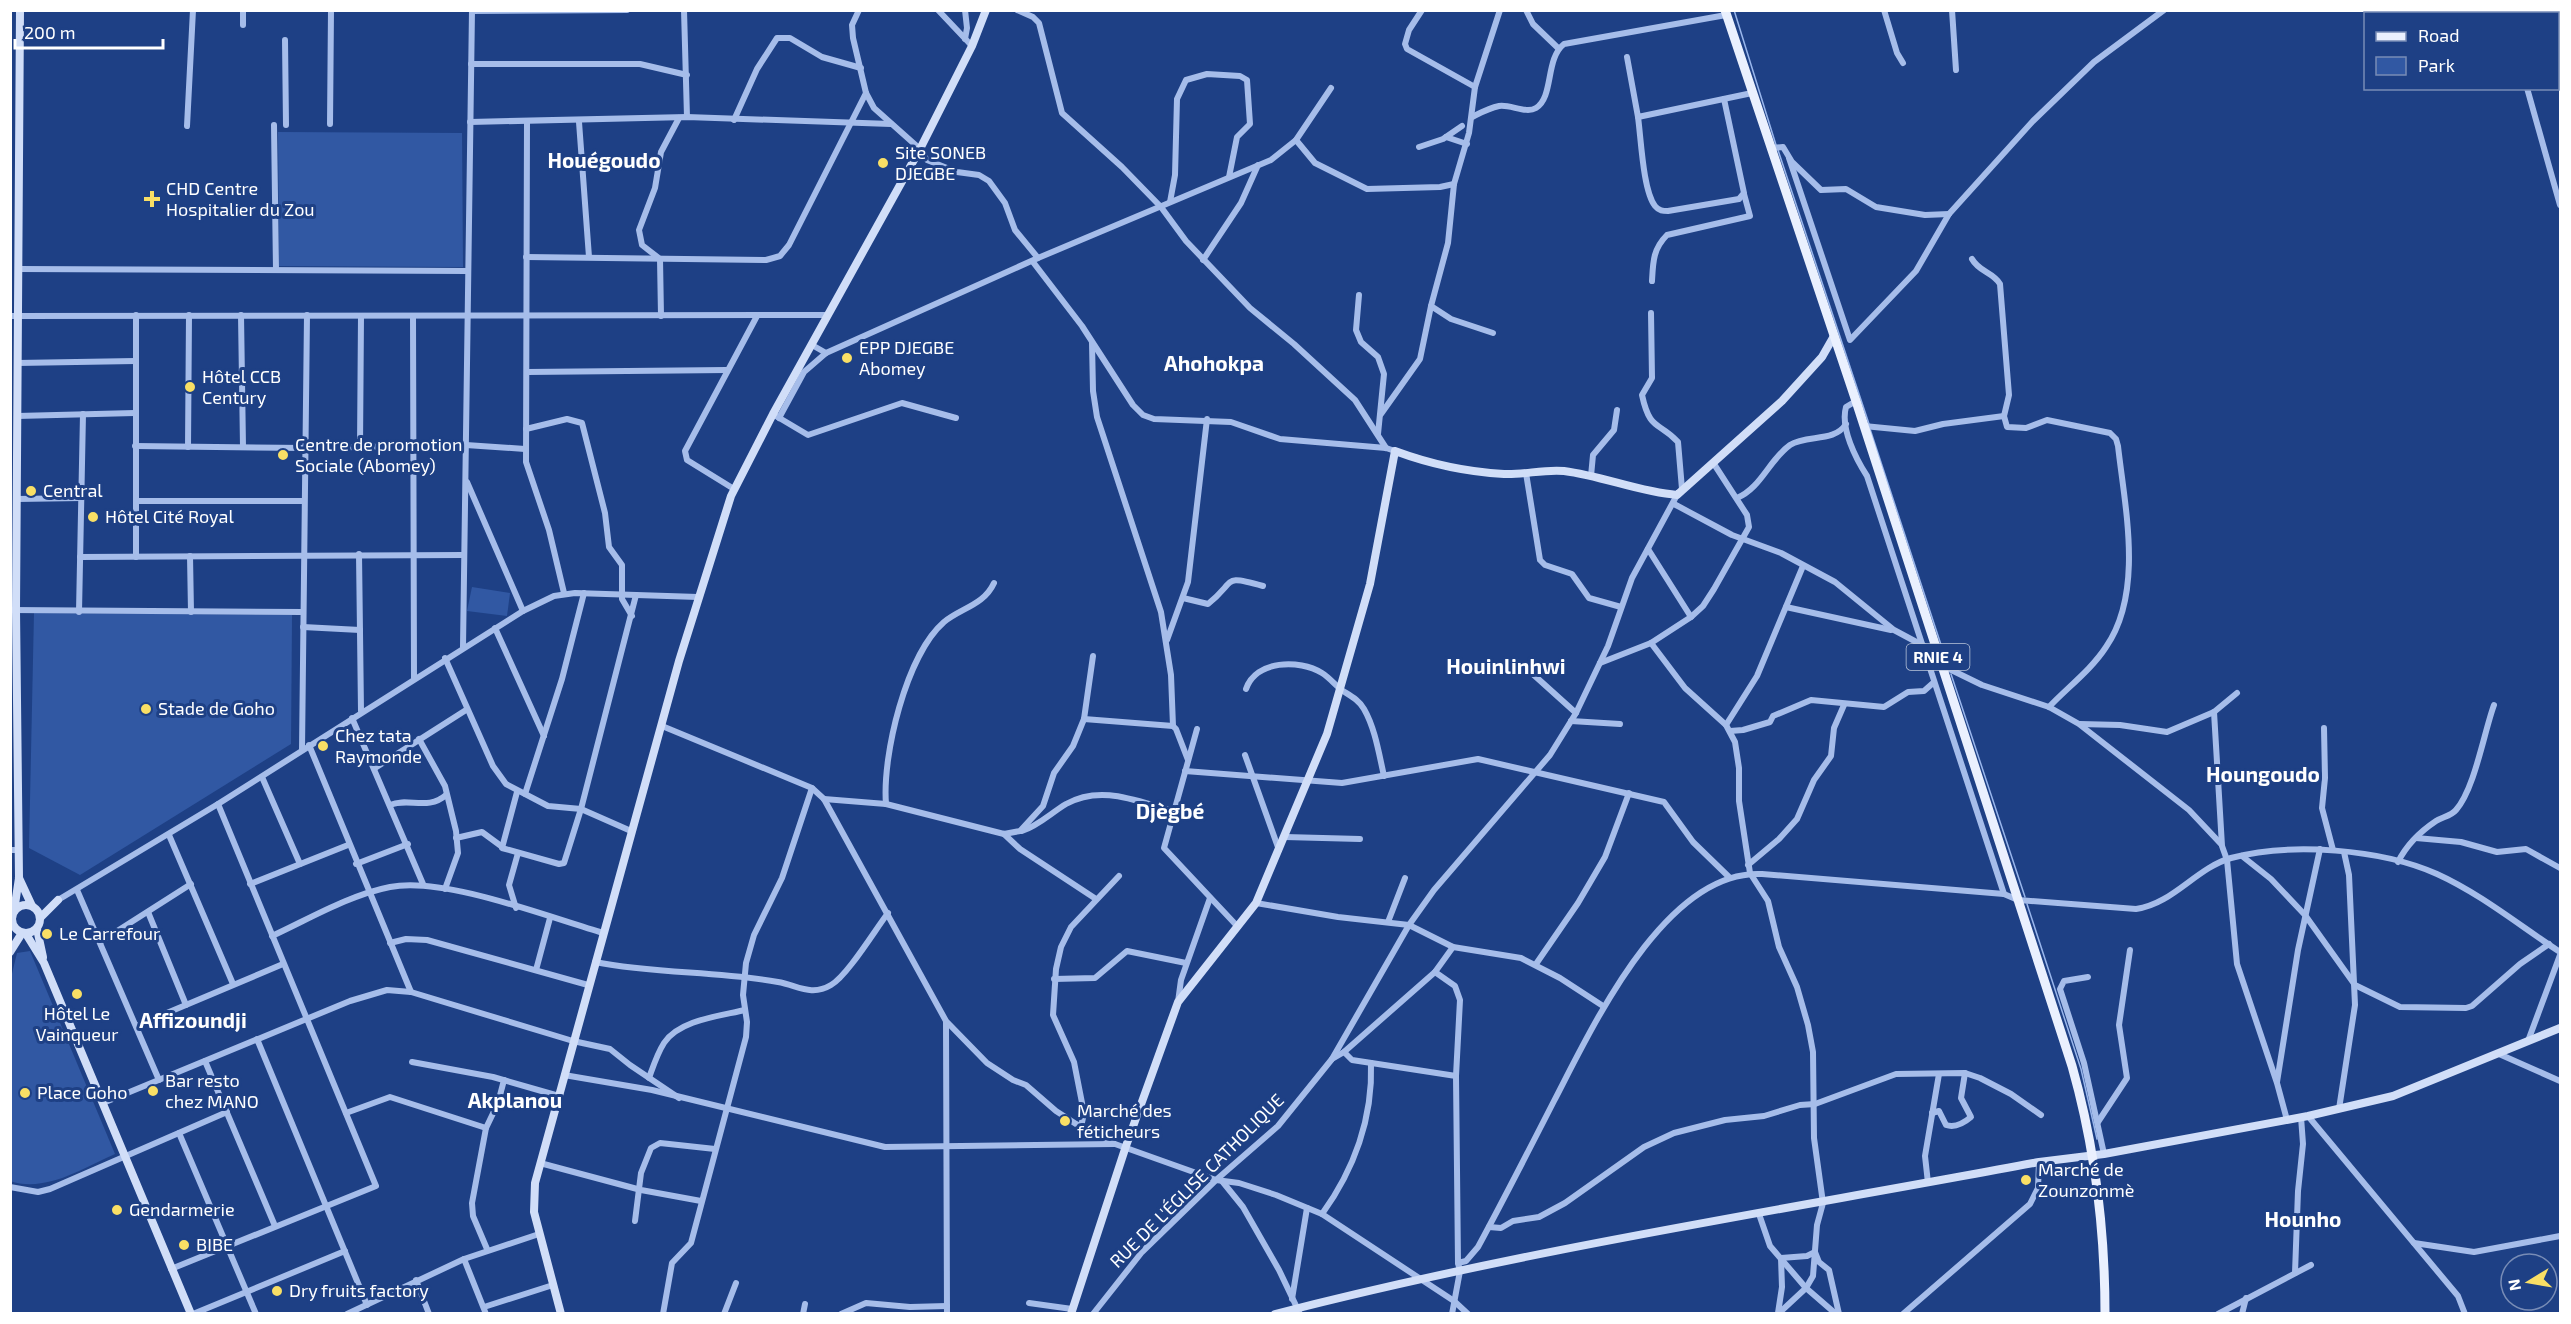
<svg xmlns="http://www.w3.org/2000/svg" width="2571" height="1324" viewBox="0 0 2571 1324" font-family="'Exo 2',sans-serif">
	<rect width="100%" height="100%" fill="#1e4085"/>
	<g fill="#3158a3">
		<path d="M278,132l184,1 1,134 -184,-1z"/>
		<path d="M472,587l38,6 -3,23 -40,-5z"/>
		<path d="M34,613l258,2 -1,129 -211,131 -51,-27z"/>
		<path d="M30,951l85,203c-32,14 -69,39 -105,27l1,-203 6,-25z"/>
	</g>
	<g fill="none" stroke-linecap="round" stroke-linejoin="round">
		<g stroke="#99b6ec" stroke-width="1.5">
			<path d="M1734,10l42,135"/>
			<path d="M1778,150l91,274"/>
			<path d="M1870,429l78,237"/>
			<path d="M1951,674l74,223"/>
			<path d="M2027,904l54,165 16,70"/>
		</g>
		<g stroke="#a6bdea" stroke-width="6">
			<path d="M684,10l3,107"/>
			<path d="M859,10l-7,15 1,13 13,55 8,15 46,41 7,11 30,12 22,3 10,6 16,22 10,27 23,28"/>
			<path d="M938,10l34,36"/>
			<path d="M1017,10l16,7 6,6 23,90 60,54 39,40 25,34 64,67 44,36 61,56 31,48"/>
			<path d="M1422,10l-13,20 -4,14 2,5 68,38"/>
			<path d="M1526,10l7,14 25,24"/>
			<path d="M1884,10l13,43 6,10"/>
			<path d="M1952,10l4,60"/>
			<path d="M2513,10v4"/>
			<path d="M472,11l155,-1"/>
			<path d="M243,25v-15"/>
			<path d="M965,39l2,-11 -2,-18"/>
			<path d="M285,40l1,85"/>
			<path d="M1627,57l11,60 114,-24"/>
			<path d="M471,64h169l47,11"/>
			<path d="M2527,88l33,117"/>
			<path d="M1472,117c8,-4 17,-9 27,-11 11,-2 27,8 37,2 18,-11 9,-49 28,-64l162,-29"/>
			<path d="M1638,117c3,21 5,74 17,89 4,5 8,5 13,5l71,-12 5,-6 -20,-94"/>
			<path d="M734,120l23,-51 20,-31h13l32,19 39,11"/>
			<path d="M470,122l217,-5 204,7"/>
			<path d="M527,122l-1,340 23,68 15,63"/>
			<path d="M579,122l10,135"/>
			<path d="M330,124l1,-114"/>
			<path d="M274,125l2,145"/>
			<path d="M187,126l6,-116"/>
			<path d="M1446,137l21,7"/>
			<path d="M1296,140l19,23 52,26 73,-2 14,-3"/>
			<path d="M1419,147l24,-8 19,-13"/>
			<path d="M1770,148l13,-1 9,15 29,28 25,-1 30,18 49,8 24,-1"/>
			<path d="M1789,158l61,182 66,-69 33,-57 84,-93 61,-59 70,-52"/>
			<path d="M1170,202l5,-27 2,-76 9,-19 21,-6 33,2 7,4 3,44 -13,13 -8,40"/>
			<path d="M526,257l240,3 14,-4 9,-11 77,-152"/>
			<path d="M1972,259c7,13 21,13 28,25l9,111 -5,21 3,11 19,1 21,-8 63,13 6,6 2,7c7,62 26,146 -12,201 -15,23 -38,40 -57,60"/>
			<path d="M1203,260l38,-57 17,-38"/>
			<path d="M1033,262l49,64 51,79 10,10 11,4 77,3 49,17 106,9 9,3"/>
			<path d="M18,269l450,2"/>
			<path d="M1652,281c1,-19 1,-32 15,-46l83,-19 -6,-22"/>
			<path d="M1359,295l-3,35 5,12 17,15 6,17 -6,60"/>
			<path d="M1651,313l1,65 -10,17c8,37 17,26 36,47l4,47"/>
			<path d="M136,315v242"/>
			<path d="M241,315l2,132"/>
			<path d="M10,316l818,-1"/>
			<path d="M413,316l1,362"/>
			<path d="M661,316l-1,-57 -18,-14 -3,-15 16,-42 6,-36 18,-34"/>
			<path d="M1493,333l-42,-14 -20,-13 17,-63 6,-59 15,-51 6,-46 25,-77"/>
			<path d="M1092,343l1,48 4,26 64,195 10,63 2,51"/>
			<path d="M812,345l14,8"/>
			<path d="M17,363l118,-2"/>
			<path d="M527,372l200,-2"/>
			<path d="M1856,401l-10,6c-6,21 10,52 21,69l137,418"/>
			<path d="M1381,414l39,-55 11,-53"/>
			<path d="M17,416l118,-3"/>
			<path d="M776,416l32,19 94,-32 54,15"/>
			<path d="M779,418l25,-46 22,-19 212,-95 233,-98 25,-20 35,-52"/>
			<path d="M1864,426l51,5 28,-7 61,-8"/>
			<path d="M526,429l41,-10 15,4 23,90 4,34 13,18v34l10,17"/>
			<path d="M135,446l170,2 161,-3 59,4"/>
			<path d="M188,447l1,-132"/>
			<path d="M360,447l1,-131"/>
			<path d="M1526,473l14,87 5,5 27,9 17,24 32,9"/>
			<path d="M1591,476l2,-21 21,-25 3,-20"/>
			<path d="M467,482l56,129"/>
			<path d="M734,489l-47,-29 -2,-9 72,-135"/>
			<path d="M1737,498c24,-10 32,-38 53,-53 17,-11 44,-2 56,-21"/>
			<path d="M17,499l64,-1"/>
			<path d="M136,501h168"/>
			<path d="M1674,504l58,31 49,18 54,29 59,48 43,23"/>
			<path d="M1648,549l43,68"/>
			<path d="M359,554l2,157"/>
			<path d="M190,556l1,56"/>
			<path d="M80,557l384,-2"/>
			<path d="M1183,598l25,6c29,-23 13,-30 55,-18"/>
			<path d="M1786,607l105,23"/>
			<path d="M10,610l293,2"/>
			<path d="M79,612l4,-198"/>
			<path d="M303,627l57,3"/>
			<path d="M495,628l49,108"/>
			<path d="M1167,640l21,-58 19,-163"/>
			<path d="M1651,643l34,45 41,37 9,17 4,26v33l11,72 18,28 11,46 18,40 11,38 5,27 1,86 9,65 -6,22 -4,51 -7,12 -28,26"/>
			<path d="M463,647l9,-637"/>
			<path d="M445,658l48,108 13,18 42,22 33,3 50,22"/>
			<path d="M1506,662l13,1 6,4 51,46"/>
			<path d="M1600,663l51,-20 40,-26 12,-11 11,-17 35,-62 -2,-12 -33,-51"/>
			<path d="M1941,665l41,20 67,22 30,17 110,86 32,34"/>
			<path d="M1246,689c10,-29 53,-30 76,-16 8,5 14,13 21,18 8,5 16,9 21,18 11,19 15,45 20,67"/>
			<path d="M2214,712l8,134 5,14 10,104 40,119 10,37"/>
			<path d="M352,718l71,166"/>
			<path d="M1084,719l89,7 3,3 12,31"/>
			<path d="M1571,721l49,3"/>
			<path d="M2080,724l40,1 47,7 47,-20 23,-19"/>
			<path d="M1726,725l31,-49 46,-110"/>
			<path d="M662,726l150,62 12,11 122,222 41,42 26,17 13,5 30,26 20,13 39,20 101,36 23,3 37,12 46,19 132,87 14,13"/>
			<path d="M2324,728l1,50 -3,30 11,42"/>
			<path d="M1197,729l-33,119 74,79"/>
			<path d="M1730,731l13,-1 27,-8 3,-6 38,-16 73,7 24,-15 16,-1 9,-8"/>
			<path d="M419,739l26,47 11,45 2,22 -13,36"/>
			<path d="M309,745l102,247"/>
			<path d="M302,750l5,-435"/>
			<path d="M1245,755l34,95"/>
			<path d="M375,768l91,-58"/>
			<path d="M1185,771l157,12 136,-24 186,43 29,40 36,35"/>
			<path d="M262,777l38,87"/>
			<path d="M517,792l-15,56 57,16 5,-1 17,-54 55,-214"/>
			<path d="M525,794l37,-115 22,-86"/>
			<path d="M824,799l62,5 118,30 16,-3 23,-25 11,-33 19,-27 11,-27 9,-63"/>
			<path d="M886,804c-4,-48 20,-149 58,-182 17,-14 40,-17 50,-39"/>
			<path d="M390,805c18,-8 38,6 56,-10"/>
			<path d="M1022,831c16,-5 29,-18 44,-27 36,-20 72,-2 108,7"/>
			<path d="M1004,834l16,15 76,50"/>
			<path d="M169,835l64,149"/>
			<path d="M1285,837l75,2"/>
			<path d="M456,838l26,-6 19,14"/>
			<path d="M2416,838l45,4 36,10 29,-3 34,19"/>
			<path d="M10,850h7"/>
			<path d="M2242,856l29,23 34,36 50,70 45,22 66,1 6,-2 48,-42 29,-20"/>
			<path d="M2398,862c8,-16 23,-31 38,-41 6,-4 15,-5 20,-11 19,-22 28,-78 38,-105"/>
			<path d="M356,864l52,-20"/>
			<path d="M1748,865l31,-26 18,-20 17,-39 17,-24 3,-28 10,-23"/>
			<path d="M250,884l98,-39"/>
			<path d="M77,890l82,190"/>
			<path d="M58,900l160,-96 305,-193 31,-15 21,-3 123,4"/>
			<path d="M1256,903l82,14 71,8 44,22 68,11 39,20 43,28"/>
			<path d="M516,908l-7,-23 9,-32"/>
			<path d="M148,912l38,93"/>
			<path d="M1388,922l17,-44"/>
			<path d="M272,936c37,-17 77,-41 118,-49 53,-11 158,30 213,46"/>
			<path d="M100,942l91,-58"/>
			<path d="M390,943l16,-4 21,1 161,45"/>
			<path d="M595,962c60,12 122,9 183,20 19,3 33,15 53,3 16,-9 44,-55 57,-72"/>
			<path d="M1536,964l42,-61 27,-46 24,-64"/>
			<path d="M536,970l14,-52"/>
			<path d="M1435,972l20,14 5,14 -4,76 2,187 2,8 -8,43"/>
			<path d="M2088,977l-24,4 -4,8 24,74 20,91"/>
			<path d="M1054,979l41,-1 32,-27 59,12"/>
			<path d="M1178,1002l3,-22 29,-82"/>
			<path d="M946,1022l1,292"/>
			<path d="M136,1026l147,-62"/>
			<path d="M257,1039l110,266"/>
			<path d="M2528,1041l32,-86"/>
			<path d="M1344,1052l8,8 104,16"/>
			<path d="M2499,1054l61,27"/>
			<path d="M1332,1059l77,-134 25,-35 116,-135 26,-42 32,-67 24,-68 45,-83"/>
			<path d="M205,1061l70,165"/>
			<path d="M412,1062l81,15 66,19"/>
			<path d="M564,1075l88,15 233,57 229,-3"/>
			<path d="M649,1078c4,-11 8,-24 15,-35 15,-23 56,-27 81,-33"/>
			<path d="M2277,1082l21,-132 22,-101"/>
			<path d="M103,1103l247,-102 37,-11 24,2 162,49 37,8 20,16 49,33"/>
			<path d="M2339,1109l16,-104 -6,-130 -5,-23"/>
			<path d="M346,1113l44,-16 96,31"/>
			<path d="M1932,1113l7,-2 7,14c9,3 18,-2 25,-8l-10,-19 4,-25"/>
			<path d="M2308,1116l150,180 7,18"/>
			<path d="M2098,1122l29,-44 -8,-53 11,-75"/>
			<path d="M1081,1127l3,-14 -10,-51 -21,-47 3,-46 5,-22 10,-20 48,-51"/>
			<path d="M179,1133l77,181"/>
			<path d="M540,1163l101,27 60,11"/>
			<path d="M1222,1181l21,26 36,63 21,44"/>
			<path d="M1928,1183l-3,-27 14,-82"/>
			<path d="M10,1187l28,5 12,-3 177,-77"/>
			<path d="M1322,1214c32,-44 51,-96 49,-151"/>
			<path d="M1759,1214l11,32 36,42 30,26"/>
			<path d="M635,1221l6,-48 10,-25 9,-5 55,6"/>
			<path d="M1489,1227l12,1 12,-7 26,-4 26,-14 79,-56 30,-14 51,-13 39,-4 36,-11 15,-1 81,-30 69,-1 15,5 31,16 30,21"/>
			<path d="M2414,1243l60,9 86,-16"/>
			<path d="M487,1249l-14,-33 -1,-13 14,-75 12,-25 6,-23"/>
			<path d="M464,1259l22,55"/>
			<path d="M1458,1263l8,-2 12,-14c26,-48 51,-97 76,-146 38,-73 111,-232 208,-227l242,20 14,6 118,9c37,-5 60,-41 95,-51 60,-16 150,-9 206,16 44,20 83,52 123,78"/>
			<path d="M171,1269l205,-83 -158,-382"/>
			<path d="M2295,1273l3,-82 5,-47 -2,-27"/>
			<path d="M416,1280l13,34"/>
			<path d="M1292,1299l15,-91"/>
			<path d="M1029,1303l43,6"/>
			<path d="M484,1307l69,-22"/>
			<path d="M1778,1313l4,-26 -1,-29 26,-2 8,-4 4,10 10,8 10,44"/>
			<path d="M193,1314l152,-63"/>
			<path d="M347,1314l117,-55 75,-25"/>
			<path d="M663,1314l9,-51 19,-20 55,-206 1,-15 -4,-27 3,-32 8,-28 28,-57 30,-90"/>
			<path d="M724,1314l12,-31"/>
			<path d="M803,1314l2,-10"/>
			<path d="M841,1314l25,-11 44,4 37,-1"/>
			<path d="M1093,1314l49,-62 74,-72 62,-54 54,-67 12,-7 91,-80 18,-25"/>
			<path d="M1903,1314l127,-110 8,-16 1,-26"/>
			<path d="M2218,1314l93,-49"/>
			<path d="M2242,1314l4,-16"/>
		</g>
		<g stroke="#d1def8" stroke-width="8">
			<path d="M19,878l13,28"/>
			<circle cx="26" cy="919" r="14"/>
			<path d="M14,911l5,-33 -3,-268 4,-600"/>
			<path d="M40,918l18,-18"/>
			<path d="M37,929l6,28"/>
			<path d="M26,934l18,29 147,351"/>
			<path d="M10,952l12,-19"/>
			<path d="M561,1314l-27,-102 1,-29 144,-522 52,-165 42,-82 147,-265 52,-103 14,-36"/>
			<path d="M1071,1314l55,-168 52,-144 78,-99 71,-169 43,-150 25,-133c35,13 73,21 109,23 20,1 40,-5 60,-3 39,5 75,21 113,24l105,-94 40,-44 12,-21"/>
			<path d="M1275,1314c252,-65 509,-104 764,-152l65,-8 204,-38 85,-20 167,-68"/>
		</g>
		<path stroke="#eaf0fe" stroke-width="9" d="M1725,10l131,391 216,665c23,81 33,163 33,248"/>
	</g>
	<g fill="#f9df65" stroke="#1e4085" stroke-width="2">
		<circle cx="883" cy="163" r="6"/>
		<path d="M149 190h6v6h6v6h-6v6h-6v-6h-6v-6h6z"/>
		<circle cx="847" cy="358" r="6"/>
		<circle cx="190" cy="387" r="6"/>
		<circle cx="283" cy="455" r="6"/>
		<circle cx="31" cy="491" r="6"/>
		<circle cx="93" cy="517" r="6"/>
		<circle cx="146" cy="709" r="6"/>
		<circle cx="323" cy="746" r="6"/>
		<circle cx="47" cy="934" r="6"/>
		<circle cx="77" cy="994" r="6"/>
		<circle cx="153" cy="1091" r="6"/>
		<circle cx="25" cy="1093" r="6"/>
		<circle cx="1065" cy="1121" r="6"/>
		<circle cx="2026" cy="1180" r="6"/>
		<circle cx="117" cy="1210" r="6"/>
		<circle cx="184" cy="1245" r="6"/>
		<circle cx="277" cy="1291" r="6"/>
	</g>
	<g text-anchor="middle" stroke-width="6" stroke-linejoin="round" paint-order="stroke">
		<rect fill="#1e4085" stroke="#bcc6da" stroke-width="1.5" x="1906.5" y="644" width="63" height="26" rx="4.5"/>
		<g font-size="16" font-weight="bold" fill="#fff">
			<text x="1938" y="663">RNIE 4</text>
		</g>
		<g font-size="18" fill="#fff" stroke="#1e4085" text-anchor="start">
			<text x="895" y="159">Site SONEB<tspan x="895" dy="21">DJEGBE</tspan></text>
			<text x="166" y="195">CHD Centre<tspan x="166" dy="21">Hospitalier du Zou</tspan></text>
			<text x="859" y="354">EPP DJEGBE<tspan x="859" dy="21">Abomey</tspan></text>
			<text x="202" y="383">Hôtel CCB<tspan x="202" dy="21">Century</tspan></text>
			<text x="295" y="451">Centre de promotion<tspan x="295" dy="21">Sociale (Abomey)</tspan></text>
			<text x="43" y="497">Central</text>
			<text x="105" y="523">Hôtel Cité Royal</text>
			<text x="158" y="715">Stade de Goho</text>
			<text x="335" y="742">Chez tata<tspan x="335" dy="21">Raymonde</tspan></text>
			<text x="59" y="940">Le Carrefour</text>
			<text x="77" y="1020" text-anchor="middle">Hôtel Le<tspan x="77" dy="21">Vainqueur</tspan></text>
			<text x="165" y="1087">Bar resto<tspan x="165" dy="21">chez MANO</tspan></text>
			<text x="37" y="1099">Place Goho</text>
			<text x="1077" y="1117">Marché des<tspan x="1077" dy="21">féticheurs</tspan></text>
			<text x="2038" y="1176">Marché de<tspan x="2038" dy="21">Zounzonmè</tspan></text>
			<text x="129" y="1216">Gendarmerie</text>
			<text x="196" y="1251">BIBE</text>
			<text x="289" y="1297">Dry fruits factory</text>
		</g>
		<g font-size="18" fill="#fff" stroke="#1e4085">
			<text transform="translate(1197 1181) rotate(-45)" y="6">RUE DE L'ÉGLISE CATHOLIQUE</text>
		</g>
		<g font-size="21" font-weight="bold" fill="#fff" stroke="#1e4085">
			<text x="604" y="168">Houégoudo</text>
			<text x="1214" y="371">Ahohokpa</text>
			<text x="1506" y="674">Houinlinhwi</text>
			<text x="2263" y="782">Houngoudo</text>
			<text x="1170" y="819">Djègbé</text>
			<text x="193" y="1028">Affizoundji</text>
			<text x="515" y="1108">Akplanou</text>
			<text x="2303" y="1227">Hounho</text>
		</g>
	</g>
	<rect width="2571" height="1324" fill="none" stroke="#ffffff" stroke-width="24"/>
	<rect x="2364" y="12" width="195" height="78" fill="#1e4085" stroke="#788cb6" stroke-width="1.5"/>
	<rect x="2376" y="32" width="30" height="9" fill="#eaf0fe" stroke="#788cb6" stroke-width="1.5"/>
	<text x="2418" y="42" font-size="18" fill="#ffffff">Road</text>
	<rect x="2376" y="57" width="30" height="18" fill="#3158a3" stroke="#788cb6" stroke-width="1.5"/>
	<text x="2418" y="72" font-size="18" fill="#ffffff">Park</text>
	<g transform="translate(2529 1282) rotate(259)"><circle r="28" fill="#1e4085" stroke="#788cb6" stroke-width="1.5"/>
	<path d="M0-4.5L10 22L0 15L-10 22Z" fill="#f9df65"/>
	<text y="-9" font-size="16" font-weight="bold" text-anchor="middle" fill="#ffffff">N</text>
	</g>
	<path d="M15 39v9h148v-9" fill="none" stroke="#ffffff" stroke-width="3"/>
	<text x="24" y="39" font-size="18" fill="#ffffff" stroke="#1e4085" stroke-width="4.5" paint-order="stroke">200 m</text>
</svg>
